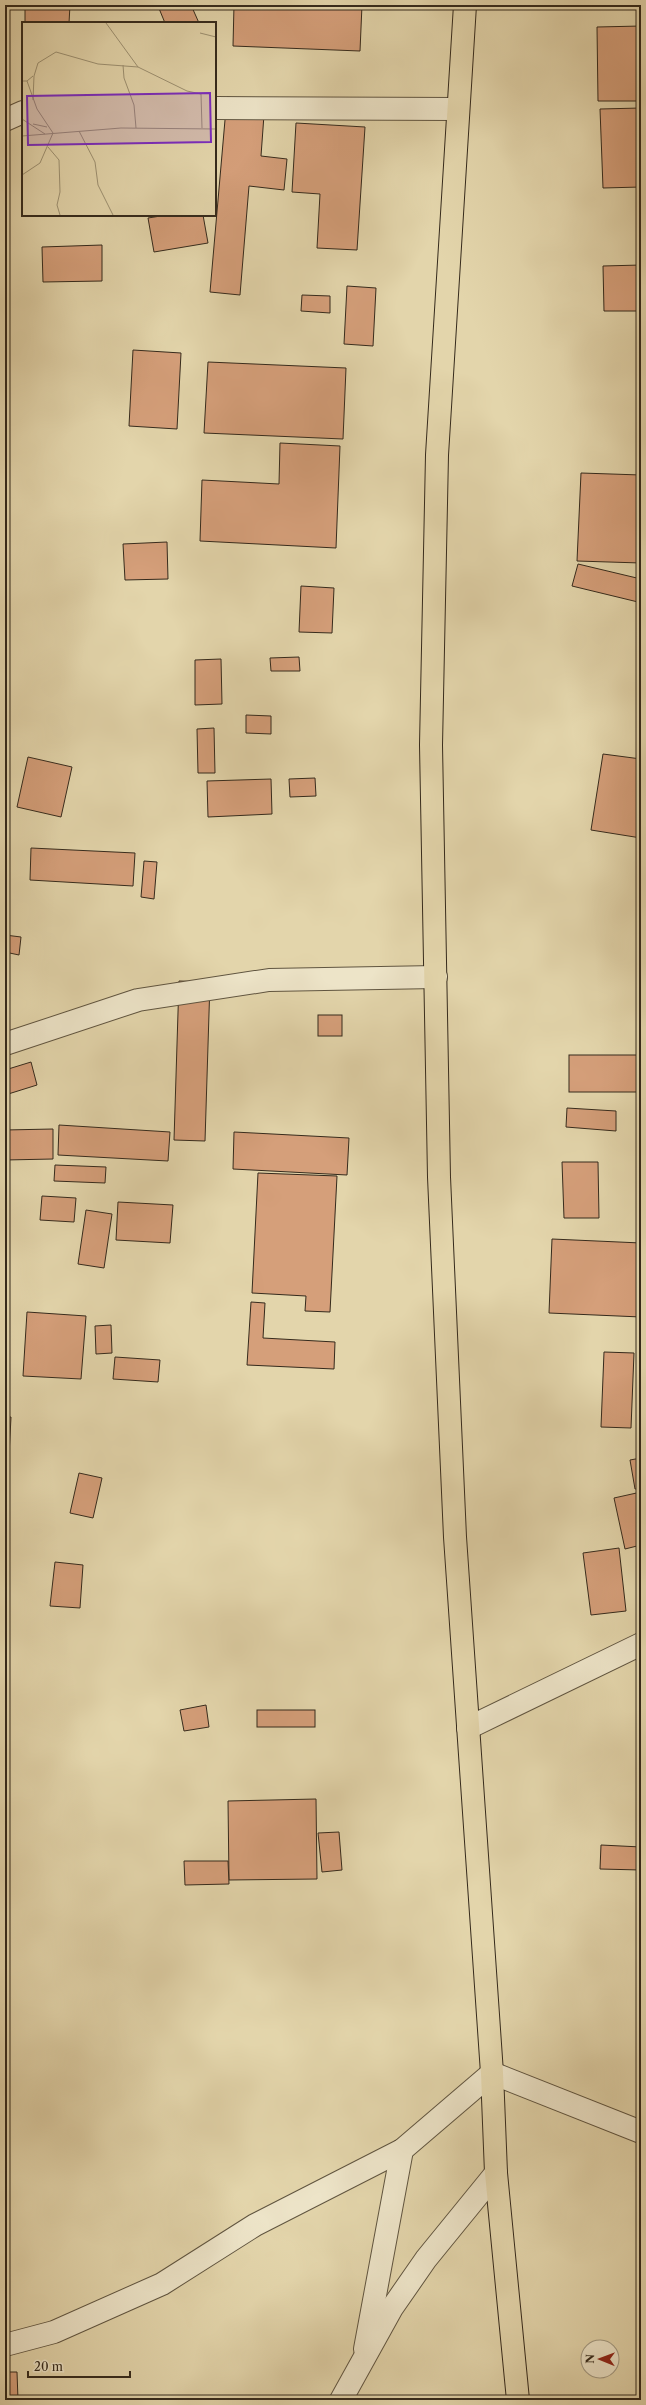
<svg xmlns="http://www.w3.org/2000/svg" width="646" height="2405" viewBox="0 0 646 2405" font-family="'Libre Caslon Text',serif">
	<rect width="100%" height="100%" fill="#e3d5ab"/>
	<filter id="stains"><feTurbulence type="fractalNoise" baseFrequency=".005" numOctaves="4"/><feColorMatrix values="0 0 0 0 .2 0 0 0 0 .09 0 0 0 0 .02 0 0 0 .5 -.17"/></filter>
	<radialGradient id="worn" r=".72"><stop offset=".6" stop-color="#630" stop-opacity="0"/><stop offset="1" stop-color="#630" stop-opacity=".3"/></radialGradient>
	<g fill="#d59f7a" stroke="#352a1c">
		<path d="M25,5h45l-1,18h-44z"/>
		<path d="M160,5h31l8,18h-34l-7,-17z"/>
		<path d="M234,5h128l-2,46 -127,-5z"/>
		<path d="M641,26v75h-43l-1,-74z"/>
		<path d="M227,97l38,4 -4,55 26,3 -3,31 -35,-4 -9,109 -30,-3z"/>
		<path d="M641,108v79l-38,1 -3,-79z"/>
		<path d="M296,123l69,4 -8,123 -40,-2 3,-54 -28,-2z"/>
		<path d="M167,215h36l5,28 -54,9 -6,-34z"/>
		<path d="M102,245v36l-59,1 -1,-35z"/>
		<path d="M641,265v46h-37l-1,-45z"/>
		<path d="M347,286l29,2 -3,58 -29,-2z"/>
		<path d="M302,295l28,1v17l-29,-2z"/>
		<path d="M133,350l48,3 -4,76 -48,-3z"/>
		<path d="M208,362l138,6 -3,71 -139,-6z"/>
		<path d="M280,443l60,3 -4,102 -136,-7 2,-61 77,4z"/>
		<path d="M5,446l4,1 -4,55z"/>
		<path d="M581,473l60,2v88l-64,-2z"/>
		<path d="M167,542l1,37 -43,1 -2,-36z"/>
		<path d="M578,564l63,15 -3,23 -66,-16z"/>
		<path d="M301,586l33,2 -2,45 -33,-1z"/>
		<path d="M299,657l1,14h-29l-1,-13z"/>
		<path d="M221,659l1,45 -27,1v-45z"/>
		<path d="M246,715l25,1v18l-25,-1z"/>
		<path d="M214,728l1,45h-17l-1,-44z"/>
		<path d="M603,754l38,5v79l-50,-8z"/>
		<path d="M28,757l44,10 -11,50 -44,-10z"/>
		<path d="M315,778l1,18 -26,1 -1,-18z"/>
		<path d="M271,779l1,35 -64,3 -1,-36z"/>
		<path d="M31,848l104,5 -2,33 -103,-6z"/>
		<path d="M144,861l13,1 -3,37 -13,-2z"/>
		<path d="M5,935l16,2 -2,18 -14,-3z"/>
		<path d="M179,981l31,1 -5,159 -31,-1z"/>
		<rect x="318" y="1015" width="24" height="21"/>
		<rect x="569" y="1055" width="72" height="37"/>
		<path d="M31,1062l6,23 -32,10v-25z"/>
		<path d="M567,1108l49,3v20l-50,-4z"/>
		<path d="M59,1125l111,7 -2,29 -110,-6z"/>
		<path d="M53,1129v30l-48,1v-30z"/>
		<path d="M234,1132l115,6 -2,37 -114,-6z"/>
		<path d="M562,1162h36l1,56h-35z"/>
		<path d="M55,1165l51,2 -1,16 -51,-2z"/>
		<path d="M258,1173l79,3 -7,136 -25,-1 1,-15 -54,-3z"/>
		<path d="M42,1196l34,2 -2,24 -34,-2z"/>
		<path d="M118,1202l55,3 -3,38 -54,-3z"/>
		<path d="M86,1210l26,4 -8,54 -26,-4z"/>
		<path d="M552,1239l89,4v74l-92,-4z"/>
		<path d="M251,1302l14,1 -2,35 72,4 -1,27 -87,-4z"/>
		<path d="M27,1312l59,4 -5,63 -58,-3z"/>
		<path d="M111,1325l1,28 -16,1 -1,-28z"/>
		<path d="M604,1352l30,1 -3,75 -30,-1z"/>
		<path d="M115,1357l45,3 -2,22 -45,-3z"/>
		<path d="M5,1417h6l-3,58h-3z"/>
		<path d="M641,1458v30l-6,1 -5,-29z"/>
		<path d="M79,1473l23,5 -9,40 -23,-5z"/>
		<path d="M641,1492v53l-16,4 -11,-51z"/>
		<path d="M619,1548l7,63 -35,4 -8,-62z"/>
		<path d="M55,1562l28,3 -3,43 -30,-2z"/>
		<path d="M206,1705l3,22 -25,4 -4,-21z"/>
		<rect x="257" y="1710" width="58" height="17"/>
		<path d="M316,1799l1,80 -88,1 -1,-79z"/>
		<path d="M339,1832l3,38 -20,2 -4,-39z"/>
		<path d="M601,1845l40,2v23l-41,-1z"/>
		<path d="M184,1861h44l1,23 -44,1z"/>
		<path d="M5,2372h12l1,28h-13z"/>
	</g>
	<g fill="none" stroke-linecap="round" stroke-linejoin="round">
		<defs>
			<g id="street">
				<path d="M215,108l242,1"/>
				<path d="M5,120l18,-8"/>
				<path d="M5,1044l133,-44 131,-20 167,-3"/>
				<path d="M468,1728l173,-84"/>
				<path d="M5,2345l49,-13 108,-48 93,-59 147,-75 90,-77 149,59"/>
				<path d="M365,2349l37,-199"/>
				<path d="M341,2400l51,-92 34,-49 70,-86"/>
			</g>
			<path id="primary" d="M465,5l-28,450 -6,290 8,432 16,360 37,536 4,100 22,227"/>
		</defs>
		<use href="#street" stroke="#605540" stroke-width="24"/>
		<use href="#primary" stroke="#352a1c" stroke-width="24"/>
		<use href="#street" stroke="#ede4c8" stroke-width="22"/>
		<use href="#primary" stroke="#e3d5ab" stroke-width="22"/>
	</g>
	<g transform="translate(22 22)">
		<rect width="194" height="194" fill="#e3d5ab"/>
		<path fill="none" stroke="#9d9172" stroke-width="1" d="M84,1l32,44 49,24 14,3 1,34M178,11l16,4M101,43l1,13 10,27 2,23M0,59h5l6,-5M11,78l1,-24 4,-13 18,-11 42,12 40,3M0,97l23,15M11,102l14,3M57,109l16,31 3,23 15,30M0,114l99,-8 95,1M26,125l11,13 1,32 -3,13 3,10M0,153l18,-12 13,-30 -16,-24 -10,-28"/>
		<path fill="#7b2cbf" fill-opacity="0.15" stroke="#7b2cbf" stroke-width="2" d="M188,71l1,49 -183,3 -1,-49z"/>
		<rect width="194" height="194" fill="none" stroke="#352a1c" stroke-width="2"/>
	</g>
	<rect width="646" height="2405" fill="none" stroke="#e3d5ab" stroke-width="20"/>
	<rect x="6" y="6" width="634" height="2393" fill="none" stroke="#352a1c" stroke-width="2"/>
	<rect x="10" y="10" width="626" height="2385" fill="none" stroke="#352a1c"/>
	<g transform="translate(600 2359) rotate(271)"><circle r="19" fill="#ede4c8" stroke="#a39a83"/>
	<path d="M0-3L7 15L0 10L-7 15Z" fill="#8f2418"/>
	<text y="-6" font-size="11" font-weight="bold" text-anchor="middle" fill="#352a1c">N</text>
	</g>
	<path d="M28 2371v6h102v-6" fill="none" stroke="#352a1c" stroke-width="2"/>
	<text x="34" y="2371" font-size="12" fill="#352a1c" stroke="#ede4c8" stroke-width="3" paint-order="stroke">20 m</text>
	<rect width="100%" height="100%" filter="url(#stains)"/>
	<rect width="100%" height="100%" fill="url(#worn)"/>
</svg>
